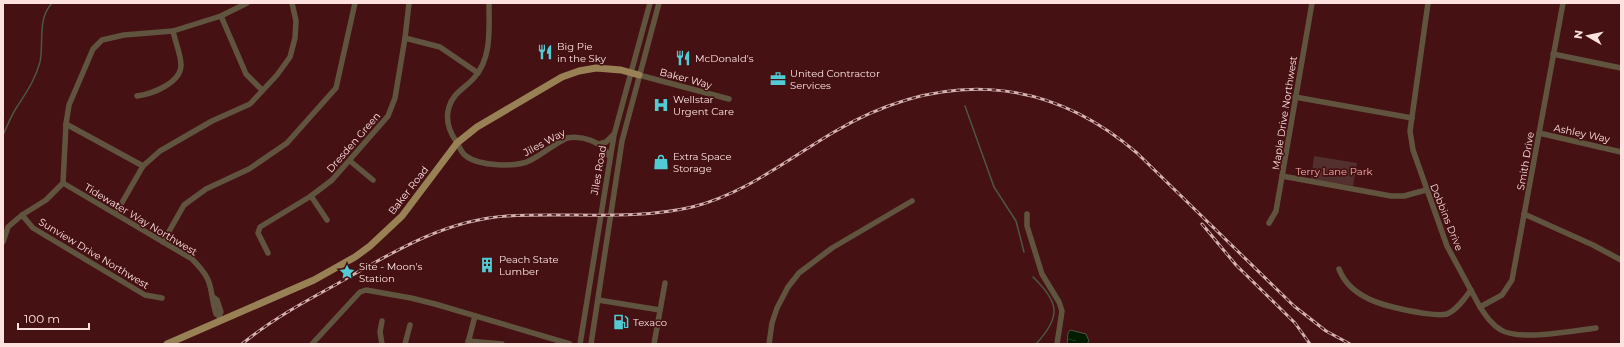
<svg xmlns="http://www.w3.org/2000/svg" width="1624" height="347" viewBox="0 0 1624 347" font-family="Montserrat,sans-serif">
	<defs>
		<pattern id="water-ripples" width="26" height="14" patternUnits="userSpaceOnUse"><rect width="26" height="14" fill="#011c00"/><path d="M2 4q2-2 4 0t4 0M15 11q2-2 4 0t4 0" fill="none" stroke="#273d25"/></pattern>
	</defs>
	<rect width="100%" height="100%" fill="#451113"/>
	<path fill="#532f2e" d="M1314,156l43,7 -4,23 -42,-7z"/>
	<path fill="url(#water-ripples)" stroke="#4d5743" d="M1070,330l16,4 3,7 -2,3h-20l1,-11z"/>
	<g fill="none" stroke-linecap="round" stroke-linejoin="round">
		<g stroke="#4d5743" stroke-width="1.5">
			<path d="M965,106l29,81 22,34 8,31"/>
			<path d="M3,135c4,-8 7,-17 12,-25 10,-16 20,-29 25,-48 4,-19 -3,-43 12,-59"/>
			<path d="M1033,277c26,25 29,39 3,67"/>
		</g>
		<g stroke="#60543f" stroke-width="5.5">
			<path d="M489,3c0,26 3,55 -15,75 -9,10 -21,15 -25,29 -4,13 0,24 7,34 4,6 5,12 10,15 13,10 50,12 65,4 12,-6 23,-16 36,-22 15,-3 36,4 42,18"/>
			<path d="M1428,3l-18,128 3,19 34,96 33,61c6,9 12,18 21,23 18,11 73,1 95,-2"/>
			<path d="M221,16l25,58 16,16"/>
			<path d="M405,38l35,9 38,26"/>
			<path d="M1553,54l68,14"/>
			<path d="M639,75l90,24"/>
			<path d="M137,96c15,-2 44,-13 44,-31 0,-10 -6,-24 -8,-34"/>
			<path d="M1295,97l117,21"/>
			<path d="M66,124l77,42"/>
			<path d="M1539,133l82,19"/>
			<path d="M599,144l7,-2 7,-7"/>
			<path d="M350,161l23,19"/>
			<path d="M1282,176l109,20h13l22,-6"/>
			<path d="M63,183l129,76c24,24 16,28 24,55l3,2 2,4"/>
			<path d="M311,196l16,24"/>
			<path d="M116,213l27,-47 17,-15 52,-30 38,-17 27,-29 13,-18 5,-19 1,-17 -4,-18"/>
			<path d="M1027,214v12l15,48 17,28 3,9 -5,33"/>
			<path d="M1524,214l69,31 28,15"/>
			<path d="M22,215l11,13 112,67 17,3"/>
			<path d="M1269,223l7,-12 36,-208"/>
			<path d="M3,242l5,-15 14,-12 24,-15 17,-17 3,-59 3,-19 24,-56 9,-9 22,-5 49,-4 48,-15 26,-13"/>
			<path d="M163,242l21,-37 22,-16 43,-20 38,-26 49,-55 19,-85"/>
			<path d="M268,253l-10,-20 2,-6 51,-31 21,-16 56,-64 7,-18 10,-60 4,-35"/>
			<path d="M1339,269c12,32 53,39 83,44 8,1 17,3 25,1 10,-4 18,-16 24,-24"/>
			<path d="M213,297l4,3 4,12 -2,4"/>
			<path d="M598,300l62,10"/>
			<path d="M1480,307l22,-12 10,-15 51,-277"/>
			<path d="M468,341l34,3"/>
			<path d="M468,343l7,-27"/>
			<path d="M312,344l48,-52 6,-2 45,8 24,6 135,40"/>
			<path d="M382,344l-2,-12 2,-11"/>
			<path d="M405,344l5,-19"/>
			<path d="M580,344l34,-209 36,-132"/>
			<path d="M591,344l31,-203 37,-138"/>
			<path d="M654,344l11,-61"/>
			<path d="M769,344l3,-21 5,-15 11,-21 11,-14 33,-25 80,-47"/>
		</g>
		<path stroke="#998156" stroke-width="7" d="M167,344l147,-64 41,-23 15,-11 32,-30 55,-73 20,-16 85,-50 17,-6 17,-3 25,2 18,5"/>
		<defs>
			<g id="rail">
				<path d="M1202,224l34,41 59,58 15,21"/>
				<path d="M242,344c29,-24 62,-42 95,-60 54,-31 107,-64 170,-68 62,-4 125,5 185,-9 53,-13 96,-48 142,-75 104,-61 210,-59 303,21l157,153 32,25 24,13"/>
			</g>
		</defs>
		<use href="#rail" stroke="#d3b2b1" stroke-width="3"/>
		<use href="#rail" stroke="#451113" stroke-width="1.5" stroke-dasharray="4.5" stroke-linecap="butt"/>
	</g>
	<defs>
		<symbol id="restaurant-bare" viewBox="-9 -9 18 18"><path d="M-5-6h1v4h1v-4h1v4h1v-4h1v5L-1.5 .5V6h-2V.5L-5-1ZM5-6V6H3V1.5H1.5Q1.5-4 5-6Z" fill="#51ccd5" stroke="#451113" stroke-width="2.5" paint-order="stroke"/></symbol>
		<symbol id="office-bare" viewBox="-9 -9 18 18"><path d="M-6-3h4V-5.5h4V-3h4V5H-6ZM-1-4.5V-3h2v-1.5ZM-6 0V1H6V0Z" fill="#51ccd5" stroke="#451113" stroke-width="2.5" paint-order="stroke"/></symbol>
		<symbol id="hospital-bare" viewBox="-9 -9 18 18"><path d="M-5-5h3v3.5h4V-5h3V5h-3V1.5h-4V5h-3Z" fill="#51ccd5" stroke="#451113" stroke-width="2.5" paint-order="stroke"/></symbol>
		<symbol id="shop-bare" viewBox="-9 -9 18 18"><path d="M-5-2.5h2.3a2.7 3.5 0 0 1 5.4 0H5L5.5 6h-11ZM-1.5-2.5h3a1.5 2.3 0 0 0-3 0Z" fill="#51ccd5" stroke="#451113" stroke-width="2.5" paint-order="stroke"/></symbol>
		<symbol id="building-bare" viewBox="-9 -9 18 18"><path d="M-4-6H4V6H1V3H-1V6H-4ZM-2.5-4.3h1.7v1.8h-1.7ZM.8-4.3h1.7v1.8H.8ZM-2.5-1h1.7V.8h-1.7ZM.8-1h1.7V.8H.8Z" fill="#51ccd5" stroke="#451113" stroke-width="2.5" paint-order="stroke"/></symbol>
		<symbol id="sight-bare" viewBox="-9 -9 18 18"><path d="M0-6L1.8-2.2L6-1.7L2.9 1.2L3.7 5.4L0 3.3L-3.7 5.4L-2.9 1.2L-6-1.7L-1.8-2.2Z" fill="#51ccd5" stroke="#451113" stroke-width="2.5" paint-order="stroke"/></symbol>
		<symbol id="fuel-bare" viewBox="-9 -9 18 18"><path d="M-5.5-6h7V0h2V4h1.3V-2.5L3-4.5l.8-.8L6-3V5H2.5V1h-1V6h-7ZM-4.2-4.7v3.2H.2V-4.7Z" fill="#51ccd5" stroke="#451113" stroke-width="2.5" paint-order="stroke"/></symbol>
	</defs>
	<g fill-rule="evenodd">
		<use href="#restaurant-bare" x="534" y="41" width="22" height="22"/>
		<use href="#restaurant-bare" x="672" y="47" width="22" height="22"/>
		<use href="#office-bare" x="767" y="68" width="22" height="22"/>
		<use href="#hospital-bare" x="650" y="94" width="22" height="22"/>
		<use href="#shop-bare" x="650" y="151" width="22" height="22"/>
		<use href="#building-bare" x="476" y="254" width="22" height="22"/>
		<use href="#sight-bare" x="336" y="261" width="22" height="22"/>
		<use href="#fuel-bare" x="610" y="311" width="22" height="22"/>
	</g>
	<g text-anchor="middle" stroke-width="3.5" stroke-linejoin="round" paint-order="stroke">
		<g font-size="10" fill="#fee2e0" stroke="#451113" text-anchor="start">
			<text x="557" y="50">Big Pie<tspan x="557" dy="12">in the Sky</tspan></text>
			<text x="695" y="62">McDonald's</text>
			<text x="790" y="77">United Contractor<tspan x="790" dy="12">Services</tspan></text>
			<text x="673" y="103">Wellstar<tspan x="673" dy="12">Urgent Care</tspan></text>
			<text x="673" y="160">Extra Space<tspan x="673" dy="12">Storage</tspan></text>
			<text x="499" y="263">Peach State<tspan x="499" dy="12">Lumber</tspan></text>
			<text x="359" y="270">Site - Moon's<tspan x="359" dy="12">Station</tspan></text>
			<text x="633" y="326">Texaco</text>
		</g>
		<g font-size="10" fill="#fee2e0" stroke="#451113">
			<text transform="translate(686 78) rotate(15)" y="4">Baker Way</text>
			<text transform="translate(1284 113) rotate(-81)" y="4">Maple Drive Northwest</text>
			<text transform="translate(1582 133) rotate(12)" y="4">Ashley Way</text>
			<text transform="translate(353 142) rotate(-49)" y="4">Dresden Green</text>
			<text transform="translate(544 142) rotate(-28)" y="4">Jiles Way</text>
			<text transform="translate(1525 161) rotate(-80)" y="4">Smith Drive</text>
			<text transform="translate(598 170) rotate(-80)" y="4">Jiles Road</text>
			<text transform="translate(408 190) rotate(-52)" y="4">Baker Road</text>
			<text transform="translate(1447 217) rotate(68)" y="4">Dobbins Drive</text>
			<text transform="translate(141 219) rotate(31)" y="4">Tidewater Way Northwest</text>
			<text transform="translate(94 253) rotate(31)" y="4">Sunview Drive Northwest</text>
		</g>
		<g font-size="10" fill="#f9adaa" stroke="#451113">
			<text x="1334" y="175">Terry Lane Park</text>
		</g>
	</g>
	<rect width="1624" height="347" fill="none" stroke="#fee2e0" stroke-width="8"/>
	<g transform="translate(1588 36) rotate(279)" stroke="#451113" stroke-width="3" paint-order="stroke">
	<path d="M0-3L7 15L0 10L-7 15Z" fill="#fee2e0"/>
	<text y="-6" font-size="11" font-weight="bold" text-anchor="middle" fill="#fee2e0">N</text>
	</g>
	<path d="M18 323v6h71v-6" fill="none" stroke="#fee2e0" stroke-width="2"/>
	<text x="24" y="323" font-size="12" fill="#fee2e0" stroke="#451113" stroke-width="3" paint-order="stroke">100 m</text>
</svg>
